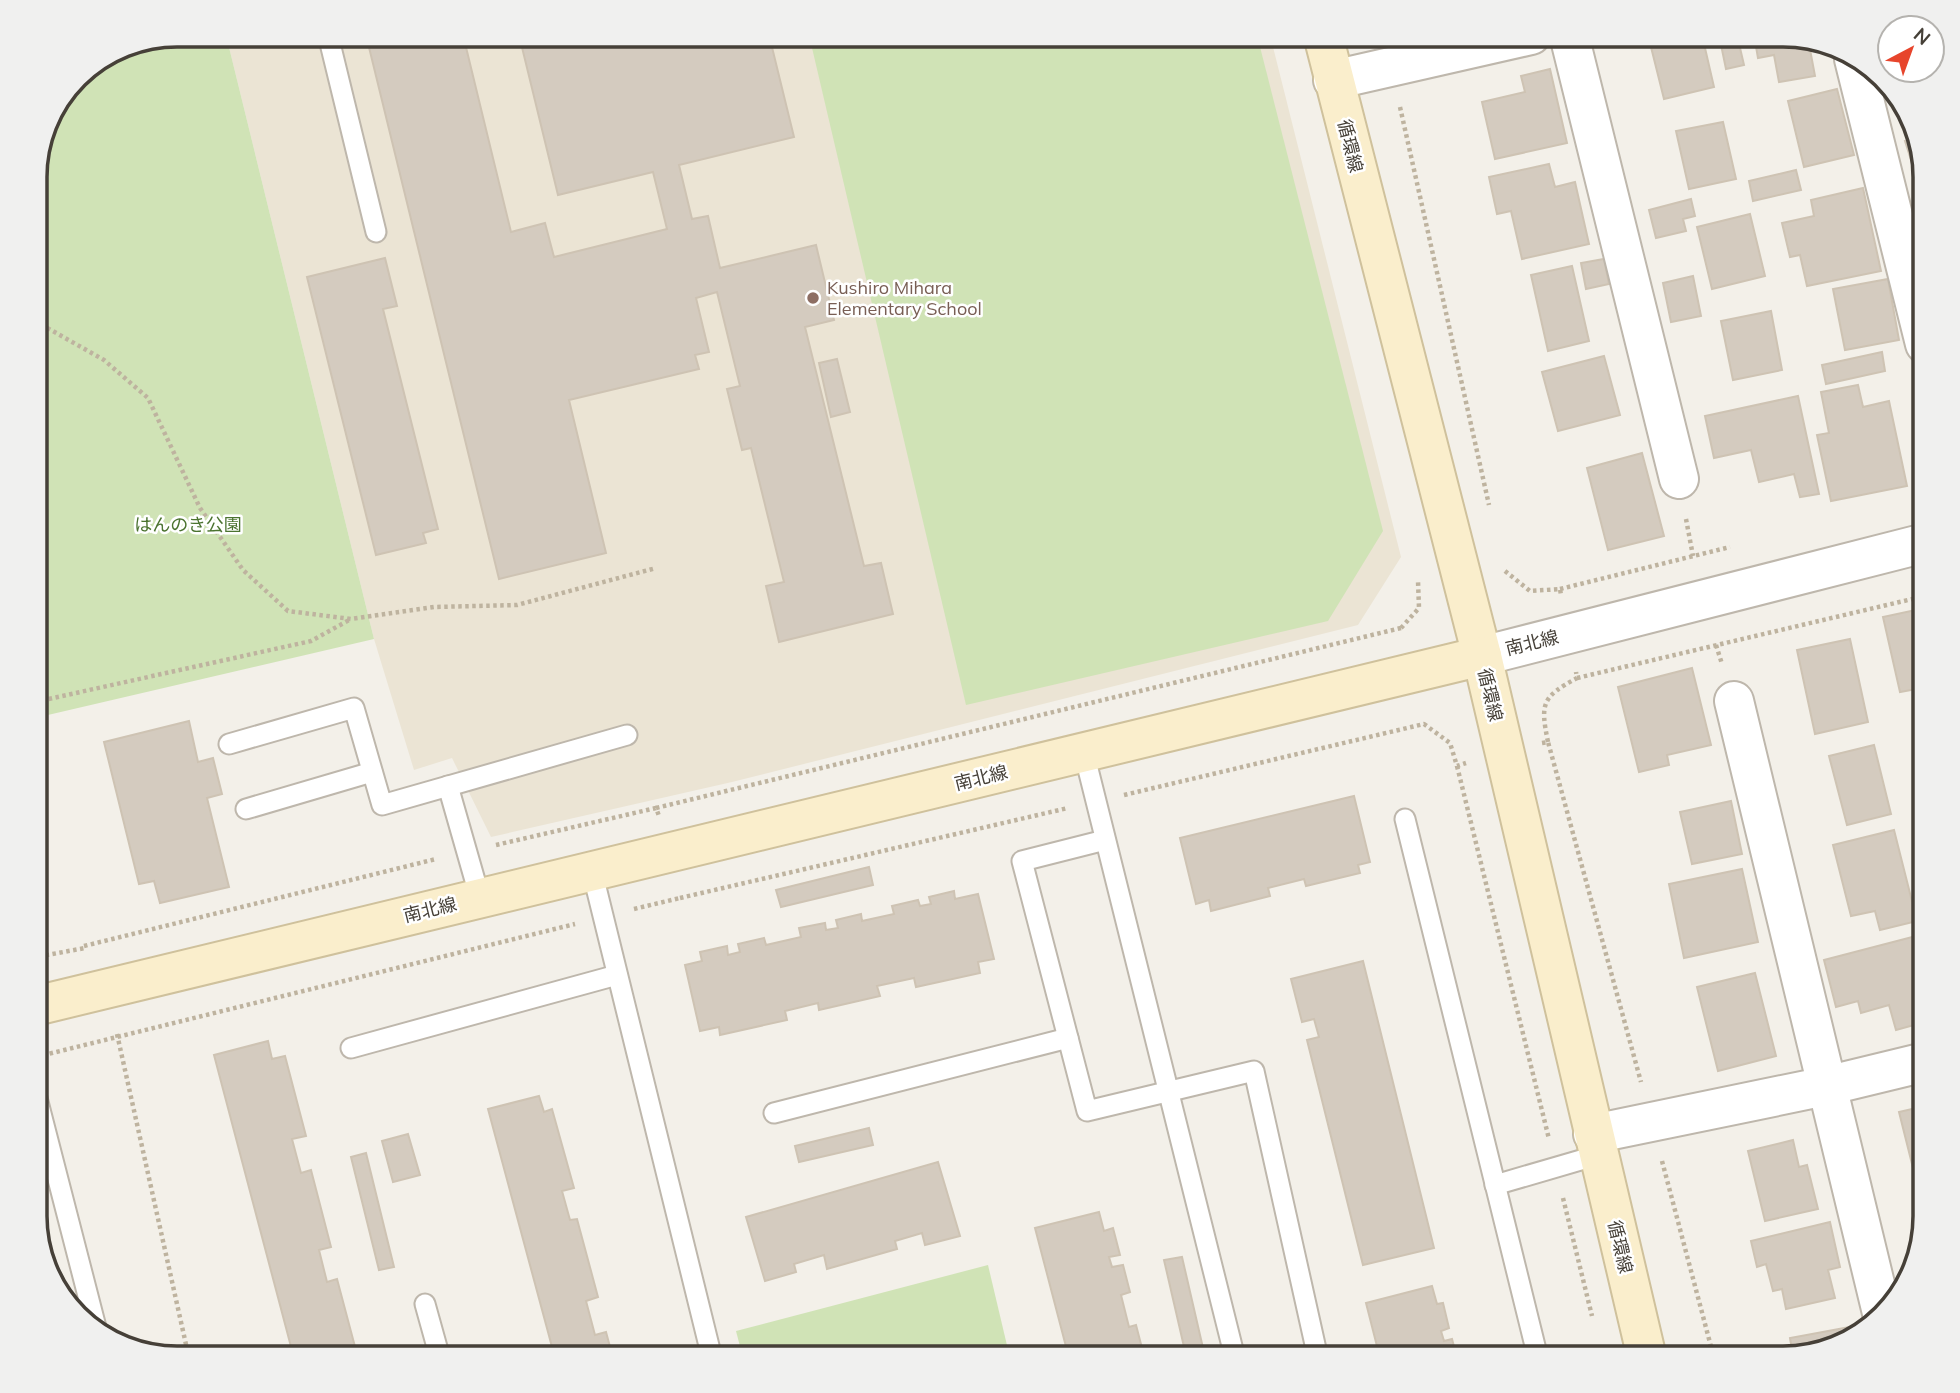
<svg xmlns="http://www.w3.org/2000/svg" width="1960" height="1393" viewBox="0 0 1960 1393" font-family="Mulish,'Noto Sans JP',sans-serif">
	<rect width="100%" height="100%" fill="#f3f0e9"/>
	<path fill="#ebe4d4" d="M232,35h1038l131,522 -43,68 -626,157 -241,55 -39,-79 -38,12 -40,-131 -147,-600z"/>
	<g fill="#d0e3b6">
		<path d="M177,35h55l-5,4 147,600 -339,79v-551l15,-53 33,-43 40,-25z"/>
		<path d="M809,35h448l126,496 -55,90 -362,84z"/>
		<path d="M988,1265l22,93h-267l-7,-27z"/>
	</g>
	<g fill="#d4cbbf" stroke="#cec3b3" stroke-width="2">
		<path d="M366,35h114l-16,4 47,193 34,-9 9,34 113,-28 -14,-57 -95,23 -39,-160h250l25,102 -115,28 13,54 16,-3 12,52 96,-23 18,75 -29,7 59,239 17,-3 12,51 -114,28 -13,-56 18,-4 -33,-134 -9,2 -15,-61 13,-3 -23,-94 -21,6 13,54 -14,3 4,14 -130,31 37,153 -107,26z"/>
		<path d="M1648,35h54l12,52 -50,12z"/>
		<path d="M1719,35h18l7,30 -18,4z"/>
		<path d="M1754,35h29l26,9 6,32 -36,6 -5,-27 -16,3z"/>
		<path d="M1550,69l17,74 -72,16 -13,-57 43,-10 -4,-16z"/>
		<path d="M1837,89l17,66 -50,12 -16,-66z"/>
		<path d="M1723,122l13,57 -47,10 -13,-58z"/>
		<path d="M1916,138l5,23 -9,2 -7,-22z"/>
		<path d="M1549,164l6,23 20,-5 14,62 -67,15 -11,-48 -14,3 -8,-37z"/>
		<path d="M1796,170l5,20 -48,11 -4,-20z"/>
		<path d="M1863,188l18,83 -74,15 -7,-31 -10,2 -8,-34 32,-7 -3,-16z"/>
		<path d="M1691,199l4,17 -12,3 3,12 -30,7 -7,-28z"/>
		<path d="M1750,214l15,62 -53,13 -15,-62z"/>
		<path d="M385,258l12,48 -14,3 55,220 -15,4 3,10 -50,12 -69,-278z"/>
		<path d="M1604,259l5,25 -23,5 -5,-26z"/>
		<path d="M1572,266l17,75 -41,10 -17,-76z"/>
		<path d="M1693,276l8,40 -30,6 -8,-39z"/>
		<path d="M1888,279l11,61 -54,10 -12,-61z"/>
		<path d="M1771,311l11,59 -49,10 -12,-59z"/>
		<path d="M1882,352l3,19 -59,13 -4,-19z"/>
		<path d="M1604,356l16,59 -62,16 -16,-59z"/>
		<path d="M837,359l13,53 -19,5 -12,-54z"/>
		<path d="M1858,385l5,22 26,-6 18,85 -76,15 -14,-66 12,-2 -8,-41z"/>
		<path d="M1798,396l21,98 -19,3 -6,-23 -35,8 -8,-32 -37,8 -9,-42z"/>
		<path d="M1642,453l22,83 -56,14 -21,-82z"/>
		<path d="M1925,608v68l-5,1 2,11 -22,4 -17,-75z"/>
		<path d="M1850,639l18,83 -53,12 -18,-84z"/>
		<path d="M1692,668l19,77 -44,10 2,10 -30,7 -21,-85z"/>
		<path d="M189,721l9,41 15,-4 9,36 -15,4 22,89 -69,16 -6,-22 -15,3 -35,-142z"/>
		<path d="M1874,745l17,69 -44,11 -18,-69z"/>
		<path d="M1354,796l16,66 -12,3 2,8 -54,13 -2,-7 -36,9 2,8 -59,15 -2,-11 -13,4 -16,-66z"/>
		<path d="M1731,801l11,53 -50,10 -12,-52z"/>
		<path d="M1894,830l23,91 -37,9 -5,-19 -24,5 -18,-71z"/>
		<path d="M869,867l4,18 -92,22 -5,-17z"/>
		<path d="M1742,869l16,73 -74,16 -15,-74z"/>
		<path d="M954,891l1,8 23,-5 16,65 -16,3 2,11 -64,14 -2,-9 -37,8 3,10 -61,14 -1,-7 -33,8 2,9 -67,15 -1,-8 -19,4 -15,-66 17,-4 -2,-9 27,-6 1,9 12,-3 -2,-8 26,-6 2,7 35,-8 -2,-9 26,-5 1,7 12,-2 -2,-8 25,-6 1,7 32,-7 -2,-8 26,-6 2,6 11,-2 -2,-7z"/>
		<path d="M1920,935l5,19v68l-29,8 -7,-25 -28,8 -3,-12 -22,6 -12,-47z"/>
		<path d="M1363,961l71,287 -71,17 -56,-225 12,-3 -5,-18 -12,3 -11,-43z"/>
		<path d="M1755,973l21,83 -58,15 -21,-84z"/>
		<path d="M268,1041l4,18 13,-3 21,80 -14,3 9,34 10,-3 20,77 -12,3 8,32 10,-3 21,79h-64l-80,-303z"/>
		<path d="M539,1096l5,16 8,-3 22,79 -12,3 8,29 7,-1 21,78 -12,4 9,34 11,-3 7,26h-58l-67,-249z"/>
		<path d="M1925,1106v59l-12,3 -14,-56z"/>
		<path d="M869,1128l4,17 -74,17 -4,-16z"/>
		<path d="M408,1134l12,41 -27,7 -11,-41z"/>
		<path d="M1793,1140l6,27 8,-2 11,44 -53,12 -17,-70z"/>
		<path d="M366,1153l28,114 -15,3 -28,-113z"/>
		<path d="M938,1162l22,74 -35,9 -3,-12 -27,8 2,8 -70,20 -3,-14 -30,9 2,8 -31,9 -19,-64z"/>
		<path d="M1099,1212l5,19 9,-3 7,27 -11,2 3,10 11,-2 7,27 -9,3 8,32 7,-2 7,27 -15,6h-59l-34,-130z"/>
		<path d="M1830,1222l10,45 -12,3 7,28 -49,11 -4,-20 -9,2 -7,-27 -9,3 -6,-26z"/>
		<path d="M1182,1257l21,91 -18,3 -21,-91z"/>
		<path d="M1432,1286l5,18 6,-1 6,25 -8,3 3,10 8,-2 5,19h-77l-14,-55z"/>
		<path d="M1850,1327l2,11 -6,5 -53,13 -3,-18z"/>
	</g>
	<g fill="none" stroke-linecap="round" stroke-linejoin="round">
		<defs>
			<g id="lane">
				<path d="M328,35l48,197"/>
				<path d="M229,744l125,-36 28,97 245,-70"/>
				<path d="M1084,753l151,605"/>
				<path d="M448,786l32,112"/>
				<path d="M246,809l126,-37"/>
				<path d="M1405,819l133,539"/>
				<path d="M1105,840l-83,21 65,250 167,-40 64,287"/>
				<path d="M592,871l120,487"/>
				<path d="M351,1048l266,-73"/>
				<path d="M35,1090l62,241"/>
				<path d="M774,1113l294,-75"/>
				<path d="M1495,1185l103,-30"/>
				<path d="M425,1304l15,54"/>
			</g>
			<g id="street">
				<path d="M1569,35l110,444"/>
				<path d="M1854,59l71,285"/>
				<path d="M1333,80l198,-45"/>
				<path d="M1482,656l443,-113"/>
				<path d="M1734,701l148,612"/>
				<path d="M1593,1134l233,-48 99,-24"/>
			</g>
			<g id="secondary">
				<path d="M1323,35l159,621 165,702"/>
				<path d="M35,1006l1447,-350"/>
			</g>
		</defs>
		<use href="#lane" stroke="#beb7ac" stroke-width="23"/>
		<use href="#street" stroke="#beb7ac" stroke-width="42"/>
		<use href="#secondary" stroke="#cfc19c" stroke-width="42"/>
		<g stroke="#beb39f" stroke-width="4.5" stroke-dasharray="3.5 3.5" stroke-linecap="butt">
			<path d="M1400,107l89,398"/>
			<path d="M35,321l69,39 44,38 52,110 43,62 45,41 63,8 83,-12 83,-2 139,-37"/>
			<path d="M1686,519l7,37"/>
			<path d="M1505,571l25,20 30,-2 1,6"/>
			<path d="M1560,589l170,-42"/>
			<path d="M1401,628l18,-20 -1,-27"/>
			<path d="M1716,645l6,19"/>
			<path d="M1577,678l348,-82"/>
			<path d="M35,702l276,-61 40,-22"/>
			<path d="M1548,742c-8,-39 -6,-45 29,-64l-1,-6"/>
			<path d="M1542,743l6,-1 93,340"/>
			<path d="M1457,766l92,373"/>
			<path d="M1124,795l300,-71 26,19 7,23 9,-3"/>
			<path d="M656,808l745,-180"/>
			<path d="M496,845l160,-37 3,8"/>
			<path d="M680,898l388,-90"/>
			<path d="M35,906l12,49 38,-7"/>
			<path d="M634,909l46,-11"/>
			<path d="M84,946l352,-87"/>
			<path d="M35,959l12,-4"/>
			<path d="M117,1034l72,324"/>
			<path d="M36,1057l539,-133"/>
			<path d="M1662,1161l52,197"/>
			<path d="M1563,1198l29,118"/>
		</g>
		<use href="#lane" stroke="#fff" stroke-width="19"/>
		<use href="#street" stroke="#fff" stroke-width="38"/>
		<use href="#secondary" stroke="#faeecc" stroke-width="38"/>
	</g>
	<circle fill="#8d6e63" stroke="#fff" stroke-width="2.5" cx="813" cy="298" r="7"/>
	<g text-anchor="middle" stroke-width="5" stroke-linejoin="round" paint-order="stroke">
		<g font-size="18" fill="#464038" stroke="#fff">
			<text transform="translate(1350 146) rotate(76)" y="6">循環線</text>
			<text transform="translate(1532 643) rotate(-14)" y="6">南北線</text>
			<text transform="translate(1490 695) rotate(77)" y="6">循環線</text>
			<text transform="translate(981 778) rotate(-14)" y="6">南北線</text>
			<text transform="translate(430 910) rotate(-14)" y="6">南北線</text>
			<text transform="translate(1620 1247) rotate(77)" y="6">循環線</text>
		</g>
		<g font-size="18" fill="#785e54" stroke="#fff" text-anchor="start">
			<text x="827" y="294">Kushiro Mihara<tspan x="827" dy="21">Elementary School</tspan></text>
		</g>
		<g font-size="18" fill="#4b7330" stroke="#fff">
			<text x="188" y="531">はんのき公園</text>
		</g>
	</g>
	<path d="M0 0H1960V1393H0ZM177 47H1783A130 130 0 0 1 1913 177V1216A130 130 0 0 1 1783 1346H177A130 130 0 0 1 47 1216V177A130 130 0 0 1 177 47Z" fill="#f0f0ef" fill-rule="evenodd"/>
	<path fill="none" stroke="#464038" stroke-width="3.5" d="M177 47H1783A130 130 0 0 1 1913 177V1216A130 130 0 0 1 1783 1346H177A130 130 0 0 1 47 1216V177A130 130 0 0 1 177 47Z"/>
	<g transform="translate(1911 49) rotate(41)"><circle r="33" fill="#ffffff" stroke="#b5b3af" stroke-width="2"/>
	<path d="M0-5L12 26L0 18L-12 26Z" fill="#e7452c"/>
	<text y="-10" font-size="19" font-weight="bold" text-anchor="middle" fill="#464038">N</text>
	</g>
</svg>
